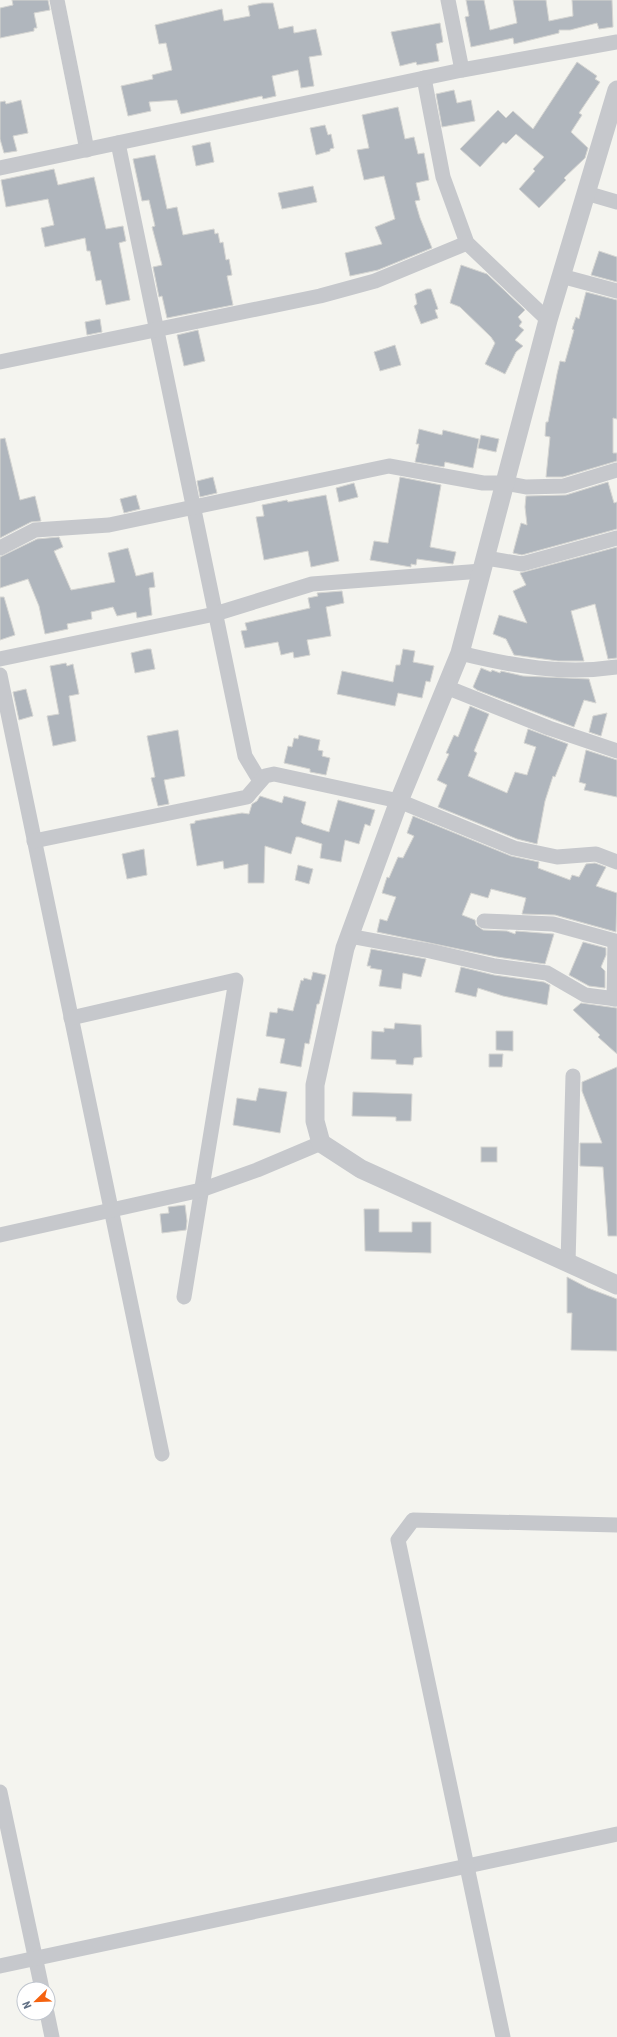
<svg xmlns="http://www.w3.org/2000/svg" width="617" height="2037" viewBox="0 0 617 2037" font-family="'Roboto Condensed',sans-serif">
	<rect width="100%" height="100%" fill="#f4f4ef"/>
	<g fill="#b0b6bd" stroke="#d5d5d2">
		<path d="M12,0h36l2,10 -16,3 3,15h-3v3l-34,7v-30l13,-3z"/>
		<path d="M466,0h18l6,30 27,-7 -4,-23h33l3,21 24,-5 -1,-16h40l1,27 -14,2 -2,-6 -27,7h-11v3l-45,11 -1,-6 -42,9 -6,-30 4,-1z"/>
		<path d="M262,3h11l6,26 14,-3 1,7 22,-4 6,26 -13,2 5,29 -13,2 -3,-18 -26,6 4,20 -13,3 -1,-3 -81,18 -4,-14 -28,2 2,9 -23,5 -7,-30 32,-7 -1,-4 20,-5 -6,-27 -7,1 -4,-19 67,-16 2,12 26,-5 -2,-10z"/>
		<path d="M440,23l3,19 -7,2 3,17 -22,4 -1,-3 -16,4 -9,-34z"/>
		<path d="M577,62l20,14 -2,3 5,3 -21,31 3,2 -11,17 17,16 -3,10 -21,20 2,2 -27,28 -20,-19 16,-18 -2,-2 11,-12 -28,-23 -10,10 -3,-2 -23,25 -20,-18 38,-39 8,8 7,-7 20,18z"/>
		<path d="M454,90l3,13 14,-3 4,21 -33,6 -6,-33z"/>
		<path d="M21,100l7,33 -15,3 4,15 -13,2 -4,-14v-37l5,-1 1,3z"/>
		<path d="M398,107l7,32 9,-2 4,17 6,-1 5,27 -13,3 4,17 -5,1 5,17 12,30 -54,22 -28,6 -5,-23 37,-9 -7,-17 20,-8 -11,-43 -20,4 -7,-30 12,-2 -7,-33z"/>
		<path d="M325,125l3,10 3,-1 3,14 -4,1v2l-14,4 -6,-27z"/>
		<path d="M210,142l4,20 -18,4 -4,-20z"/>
		<path d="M155,155l12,54 10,-2 6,28 31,-6 1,5 3,-1 2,10 3,-1 3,18 3,-1 3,16 -5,1 6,29 -66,13 -5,-22 -3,1 -6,-30 9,-2 -10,-38 3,-1 -6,-26 -7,1 -9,-42z"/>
		<path d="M54,169l4,16 36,-8 12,52 17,-3 3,15 -7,2 11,57 -24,5 -5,-25 -5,1 -6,-30h-3l-2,-13 -40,9 -4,-19 13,-3 -6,-26 -42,8 -5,-27z"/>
		<path d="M313,186l4,16 -35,7 -4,-16z"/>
		<path d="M599,251l18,6v25l-26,-7z"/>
		<path d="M461,265l26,9 38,36 -7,7 4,5 -3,4 5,4 -9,10 8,6 -7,6 -11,22 -20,-10 10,-21 -4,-6 -31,-30 -10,-4z"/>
		<path d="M427,289h4l7,20 -3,1 3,8 -17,6 -7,-18 3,-2 -2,-10z"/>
		<path d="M586,292l31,8v119l-4,-1v35h4v8l-54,16h-17l4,-40 -5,-1 1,-14h2l9,-48 3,-13 5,1 9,-32 -2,-1 4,-12 3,2z"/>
		<path d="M100,319l2,13 -15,3 -2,-13z"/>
		<path d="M198,330l7,31 -21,5 -7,-31z"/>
		<path d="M395,345l6,20 -21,6 -6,-19z"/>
		<path d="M419,429l23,6 1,-5 36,9 -6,29 -28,-6 -1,5 -29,-5 4,-18h-3z"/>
		<path d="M481,435l18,4 -3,13 -18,-4z"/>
		<path d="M5,438l15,62 15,-4 6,25 -10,1 -31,16v-99z"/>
		<path d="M213,477l4,16 -17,4 -3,-16z"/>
		<path d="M400,477l41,8 -11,62 26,5 -3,12 -36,-5 -1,6 -5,-1v3l-41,-7 4,-19 14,2z"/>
		<path d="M608,482l6,21 3,-1v27l-95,26 -9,-2 8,-30 6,2 -2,-18 1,-11 40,-1z"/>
		<path d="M354,483l4,14 -19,5 -3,-14z"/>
		<path d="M136,495l4,14 -16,4 -4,-14z"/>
		<path d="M326,495l13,66 -28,6 -3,-16 -44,9 -8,-43 8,-1 -2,-11 25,-5 1,2z"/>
		<path d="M59,537l4,10 -9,4 17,39 44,-8 -7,-29 20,-5 8,28 17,-4 2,15 -6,1 3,27 -15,3 -1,-6 -19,4 -4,-9 -22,5 1,7 -25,5 1,5 -23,5 -6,-28 -11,-27 -28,9v-31l37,-18z"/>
		<path d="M617,547v111l-9,1 -13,-55 -24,7 13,50h-26l-44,-6 -8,-16 -13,-5 6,-19 28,8 -14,-32 13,-6 -6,-12z"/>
		<path d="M342,591l2,12 -18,4 5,29 -24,4 3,15 -16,3 -1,-6 -12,3 -3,-13 -33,6 -4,-17 6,-1 -2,-7 65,-15 -2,-10 10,-2 -1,-3z"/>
		<path d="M0,597h4l11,38 -15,5z"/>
		<path d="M147,649h4l4,20 -20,4 -4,-20z"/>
		<path d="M403,649l12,2 -2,11 21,4 -4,16 -4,-1 -4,17 -24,-5 -3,13 -58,-12 5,-23 51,11 3,-17h4z"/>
		<path d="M66,663l1,3 6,-2 6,30 -10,2 7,45 -23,5 -6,-30 12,-2 -9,-48z"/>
		<path d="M481,668l10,4 1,-2 8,3 1,-2 22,5 66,3 7,24 -12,-3 -10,27 -97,-37 -4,-3z"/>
		<path d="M26,689l7,27 -14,4 -6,-28z"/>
		<path d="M470,706l19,8 -15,37 3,2 -9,23 39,17 8,-21 12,3 9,-28 -12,-4 4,-14 40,15 -13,33 -2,-1 -8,25 -8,43 -20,-5 -79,-32 9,-22 -10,-5 12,-26 -3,-1 8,-18 4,2z"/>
		<path d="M607,713l-6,23 -12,-4 4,-16z"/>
		<path d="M178,730l7,46 -21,4 5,24 -11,2 -7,-28 4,-1 -8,-41z"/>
		<path d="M299,735l21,5 -2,10 5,1 -1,5 8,2 -4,17 -16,-3v-3l-26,-6 4,-17 4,1 2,-9 4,1z"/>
		<path d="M586,750l31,10v37l-33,-7 2,-6 -7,-2z"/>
		<path d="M260,796l22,7 2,-7 22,6 -5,20 2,2 26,8 9,-32 37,10 -5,16 -5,-2 -6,20 -14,-4 -4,22 -21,-4 2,-14 -23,-7h-3l-5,17 -26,-8 -1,37h-16v-19l-24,5 -1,-8 -26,5 -7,-42 5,-1v-2l47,-8 7,1 3,-10 5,-3z"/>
		<path d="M413,816l98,40 28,6 -1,6 32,12 2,-5 7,2 7,-13 9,-1 11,4 -10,19 21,7 -1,39 -61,-17 -33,-1 4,-16 -35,-9 -3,9 -17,-5 -9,22 13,5 1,5 7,5 24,1 8,3 1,-3 38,3 -9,30 -48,-7 -120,-25 3,-13 7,2 9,-24 -14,-4 5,-16 2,1 9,-21 5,1 11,-22 -7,-3z"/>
		<path d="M144,849l3,26 -20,4 -5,-25z"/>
		<path d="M298,865l15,4 -4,15 -14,-4z"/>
		<path d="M583,942l23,6v7l-5,12 4,4v17l-16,-2 -20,-11z"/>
		<path d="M371,949l55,10 -5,18 -18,-4 -2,16 -22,-3 3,-16 -12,-2 1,-2h-4z"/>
		<path d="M461,967l33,8 50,7 6,3 -3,20 -44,-9 -25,-8 -2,9 -21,-5z"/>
		<path d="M313,972l13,3 -7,29h-2l-8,40 -4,-1 -4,24 -21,-4 5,-24 -19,-3 4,-24 7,1 1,-5 15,3 8,-31 2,1 1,-3 7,2z"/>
		<path d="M581,1003l36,5v46l-19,-17 2,-2 -27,-25z"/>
		<path d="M395,1023l26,2 1,32 -8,1 -1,7 -17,-1v-4l-25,-1 1,-28 12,1v-4l10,1z"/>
		<path d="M496,1031h17v20l-17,-1z"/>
		<path d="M489,1054h14l-1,13h-13z"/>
		<path d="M617,1067v169h-9l-5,-69 -23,-1v-23h22l-20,-52v-9z"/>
		<path d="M259,1088l28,4 -7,41 -47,-8 4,-27 19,3z"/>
		<path d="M353,1092l59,2 -1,27h-15v-4l-44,-1z"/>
		<rect x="481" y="1147" width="16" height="15"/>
		<path d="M185,1205l2,16 -1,9 -24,3 -2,-19 9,-1 -1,-6z"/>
		<path d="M364,1209h15v23h33v-10h19v31l-66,-2z"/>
		<path d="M567,1277l21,11 29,11v52l-46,-1 1,-37h-5z"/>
	</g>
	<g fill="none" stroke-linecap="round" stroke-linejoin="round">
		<g stroke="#c6c8cc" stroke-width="15">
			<path d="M57,0l30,150"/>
			<path d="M448,0l14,70"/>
			<path d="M424,78l19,99 24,66 81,77"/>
			<path d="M118,143l127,613 15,25"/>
			<path d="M0,168l462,-98 155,-28"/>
			<path d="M586,193l31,9"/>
			<path d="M561,276l56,15"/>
			<path d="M0,362l320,-66 55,-15 92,-38"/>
			<path d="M0,548l35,-18 74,-5 280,-59 94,17h22l21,4 38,-1 53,-16"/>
			<path d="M486,558l36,6 95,-26"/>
			<path d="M460,653c52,13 104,22 157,14"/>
			<path d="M0,659l215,-45 97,-30 170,-13"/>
			<path d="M0,675l162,779"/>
			<path d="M446,687l103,41 68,23"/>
			<path d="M34,841l213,-44 18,-21 9,-2 125,27 115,47 43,9 39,-3 21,8"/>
			<path d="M484,921l69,3 62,17 -1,58"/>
			<path d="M349,936l81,15 65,15 52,7 38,22 32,4"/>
			<path d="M71,1018l165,-38 -52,317"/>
			<path d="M0,1235l201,-45 56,-20 64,-27"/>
			<path d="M568,1263l5,-187"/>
			<path d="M0,1792l42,197"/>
			<path d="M0,1966l617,-132"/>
			<path d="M47,2013l5,24"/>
			<path d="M503,2037l-105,-497 15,-20 204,5"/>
		</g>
		<path stroke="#c6c8cc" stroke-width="19" d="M617,90l-69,230 -88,333 -61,148 -54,147 -30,137v36l6,22 40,26 256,116"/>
	</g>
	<g transform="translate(36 2001) rotate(247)"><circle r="19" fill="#ffffff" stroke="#bfc5ce"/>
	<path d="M0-3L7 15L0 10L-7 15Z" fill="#f5620f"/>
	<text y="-6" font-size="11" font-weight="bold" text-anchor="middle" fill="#606f84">N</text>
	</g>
</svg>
